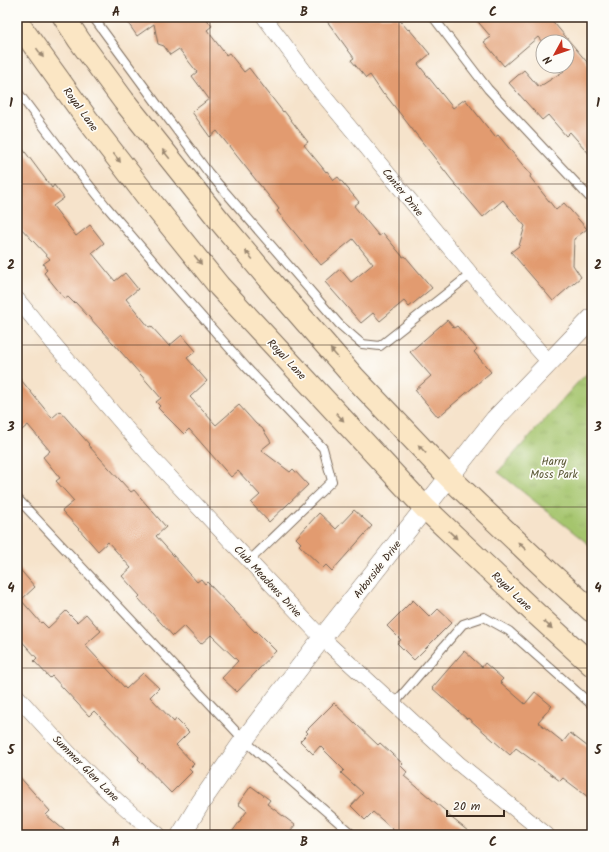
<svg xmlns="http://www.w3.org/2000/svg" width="609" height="852" viewBox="0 0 609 852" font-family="Kalam,sans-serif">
	<defs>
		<pattern id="park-tufts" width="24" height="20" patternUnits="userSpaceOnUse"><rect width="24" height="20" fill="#a5c56d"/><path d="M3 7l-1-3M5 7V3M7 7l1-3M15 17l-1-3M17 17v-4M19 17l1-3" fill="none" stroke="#8fa95e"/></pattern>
	</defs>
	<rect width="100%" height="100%" fill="#fdfcf7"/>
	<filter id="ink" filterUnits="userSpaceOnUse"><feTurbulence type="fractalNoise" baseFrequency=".025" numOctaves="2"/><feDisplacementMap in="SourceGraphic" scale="8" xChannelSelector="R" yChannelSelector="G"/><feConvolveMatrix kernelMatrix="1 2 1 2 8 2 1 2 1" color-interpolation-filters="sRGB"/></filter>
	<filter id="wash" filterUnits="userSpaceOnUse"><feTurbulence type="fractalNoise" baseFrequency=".012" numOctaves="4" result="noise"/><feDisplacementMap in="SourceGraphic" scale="16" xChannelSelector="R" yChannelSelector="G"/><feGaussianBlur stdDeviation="0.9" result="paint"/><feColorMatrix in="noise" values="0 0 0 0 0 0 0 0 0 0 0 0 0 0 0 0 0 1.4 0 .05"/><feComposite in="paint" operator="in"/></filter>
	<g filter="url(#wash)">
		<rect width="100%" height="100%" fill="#f6e3cb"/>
		<path fill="url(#park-tufts)" stroke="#707846" d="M592,369v178l-94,-75 80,-90z"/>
		<g id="blocks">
			<g fill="#e29b6f">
				<path d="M124,17h81l7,9 -5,4 19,25 3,-2 15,19 5,-4 34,44 1,-1 24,31 -4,3 22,27 1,-1 7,9 4,-3 21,25 -5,4 25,30 4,-3 20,24 2,-1 27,32 -23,19 -5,-6 -24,20 -7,-8 -12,10 -36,-41 15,-13 11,13 22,-18 -20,-25 -32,26 -44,-54 2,-2 -62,-78 -7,6 -18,-25 17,-13 -17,-23 5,-4 -18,-23 -9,6 -6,-9 -6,-2 -4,-20 -17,12z"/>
				<path d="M324,17h73l11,13 1,-1 21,25 -12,10 35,44 12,-9 30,38 3,-2 33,40 -1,2 26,33 8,-7 23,26 -13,10 -1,26 8,12 -28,24 -42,-49 8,-6 6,-20 -22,-26 -20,17 -32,-38 -67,-86 -1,1 -13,-19 -4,3 -15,-18 3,-2z"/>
				<path d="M474,17h75l11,13 32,38v89l-22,-25 -4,4 -18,-21 -6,5 -33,-37 15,-13 15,17 25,-16 -4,-5h7v-24h-24v1l-5,-6 -34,29 -20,-24 7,-5z"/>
				<path d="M17,141l35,47 2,-3 10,13 -11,8 23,30 14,-11 14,18 -12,10 23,28 10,-8 13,16 -12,10 23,28 2,-1 18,20 13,-11 14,16 -9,7 20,23 -17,16 26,28 23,-20 17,19 6,4 9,14 -10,8 29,22 3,-3 15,16 -39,37 -18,-19 9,-8 -22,-24 -7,6 -42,-48 -5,5 -26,-26 2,-2 -4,-4 5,-4 -47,-54 -39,-42 -1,1 -6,-6 -3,2 -21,-26 3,-3 -4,-6 7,-5 -33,-35z"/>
				<path d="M447,320l7,8 3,-2 20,23 -3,3 17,20 -53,45 -23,-27 16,-14 -21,-24z"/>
				<path d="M17,375l35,43 8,-7 29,33 -1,1 43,47 3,-2 32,37 -10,9 41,46 4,-3 4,5 2,-2 48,50 1,-1 20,20 -39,41 -15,-14 16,-17 -27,-26 -10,9 -17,-18 -11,10 -35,-38 2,-2 -18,-20 9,-8 -23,-26 -10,9 -20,-23 -16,-17 12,-10 -18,-20 4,-3 -17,-21 7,-6 -22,-26 -11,9z"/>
				<path d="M354,510l18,16 -40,45 -6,-6 -3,3 -24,-23 2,-2 -5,-5 23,-25 17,16z"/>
				<path d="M17,566l18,21 -14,13 20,23 1,-1 6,6 18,-17 11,11 9,-8 15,17 -16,14 41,44 17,-16 16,15 -9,9 24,25 2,-3 13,13 -13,13 18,19 -5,5 3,3 -21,21 -33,-34 1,-2 -45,-46 -5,5 -37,-40 -2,2 -16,-17 3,-3 -20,-22z"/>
				<path d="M413,600l17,17 8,-8 14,13 -38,38 -17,-17 4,-3 -14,-14z"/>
				<path d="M464,651l18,16 3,-4 18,16 -3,3 25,22 10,-12 17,14 -14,16 25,20 7,-9 22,17v50l-29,-22 -3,3 -44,-33 -6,7 -42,-37 -1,1 -35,-31z"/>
				<path d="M334,703l44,42 2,-2 23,21 -2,2 6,6 -3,4 45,38 -1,1 25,20h-74l-26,-23 -8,8 -14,-14 12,-13 -22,-20 3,-3 -24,-24 -7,8 -13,-13 8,-8 -2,-2z"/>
				<path d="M17,774l33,37 -4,4 24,20h-53z"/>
				<path d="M251,786l19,14 -3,4 28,21 -8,10h-57l17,-24 -9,-7z"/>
			</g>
		</g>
	</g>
	<g filter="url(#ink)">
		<use href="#blocks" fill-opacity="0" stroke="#7c6b5b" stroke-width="1"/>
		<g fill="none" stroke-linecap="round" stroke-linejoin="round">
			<defs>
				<g id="service">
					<path d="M93,17l64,87 51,68 131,152 23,20 18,2 91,-72"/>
					<path d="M433,17l55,72 104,111"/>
					<path d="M17,91l39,52 50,63 60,70 80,91 77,81 9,33 -83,80"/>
					<path d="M17,498l227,242 109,95"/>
					<path d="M394,704l69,-80 21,-7 25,14 83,74"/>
				</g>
				<g id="minor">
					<path d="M264,17l50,67 157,190 78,88"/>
					<path d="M17,299l36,44 98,114 171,181 136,125 89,72"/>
					<path d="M17,696c36,41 73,81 113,116 9,8 19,15 29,23"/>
				</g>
				<path id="tertiary" d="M181,835l20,-33 43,-62 78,-102 173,-219 97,-101"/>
				<g id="secondary">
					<path d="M64,17l15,23 45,61 95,119 58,69 76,87 96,101 101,96 42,38"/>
					<path d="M17,22l70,97 65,84 67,83 206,222 107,102 60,55"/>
				</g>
			</defs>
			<use href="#service" stroke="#7c6b5b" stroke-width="10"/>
			<use href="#minor" stroke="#7c6b5b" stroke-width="16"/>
			<use href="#tertiary" stroke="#7c6b5b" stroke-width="20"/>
			<use href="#secondary" stroke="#7c6b5b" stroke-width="24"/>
			<use href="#service" stroke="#fff" stroke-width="8"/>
			<use href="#minor" stroke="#fff" stroke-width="15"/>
			<use href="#tertiary" stroke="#fff" stroke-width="19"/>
			<use href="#secondary" stroke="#fbe6c4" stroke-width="22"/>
		</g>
		<defs><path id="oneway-solid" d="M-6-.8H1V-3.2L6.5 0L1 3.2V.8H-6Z"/></defs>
		<g fill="#9b8871">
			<use href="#oneway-solid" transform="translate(40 53) rotate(54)"/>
			<use href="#oneway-solid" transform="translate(166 154) rotate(-129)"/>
			<use href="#oneway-solid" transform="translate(117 158) rotate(52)"/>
			<use href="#oneway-solid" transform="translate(249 255) rotate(-130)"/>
			<use href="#oneway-solid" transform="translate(198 260) rotate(51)"/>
			<use href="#oneway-solid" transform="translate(334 353) rotate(-131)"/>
			<use href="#oneway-solid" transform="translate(340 417) rotate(47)"/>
			<use href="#oneway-solid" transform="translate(422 449) rotate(-133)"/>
			<use href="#oneway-solid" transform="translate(453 535) rotate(44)"/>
			<use href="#oneway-solid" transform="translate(522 546) rotate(-136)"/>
			<use href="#oneway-solid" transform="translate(548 625) rotate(42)"/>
		</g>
	</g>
	<path fill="none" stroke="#3b2a1e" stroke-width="1" stroke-opacity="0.55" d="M210,17v818M399,17v818M17,184h575M17,345h575M17,507h575M17,668h575"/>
	<g text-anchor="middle" stroke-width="3.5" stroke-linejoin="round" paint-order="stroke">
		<g font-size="11" fill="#3b2a1e" stroke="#fdfcf7">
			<text transform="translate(81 109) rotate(54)" y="4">Royal Lane</text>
			<text transform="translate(403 192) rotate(51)" y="4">Canter Drive</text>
			<text transform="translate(287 359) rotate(47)" y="4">Royal Lane</text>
			<text transform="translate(377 569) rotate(-52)" y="4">Arborside Drive</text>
			<text transform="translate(268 581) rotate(47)" y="4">Club Meadows Drive</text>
			<text transform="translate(512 591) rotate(44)" y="4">Royal Lane</text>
			<text transform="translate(86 768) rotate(45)" y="4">Summer Glen Lane</text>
		</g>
		<g font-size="11" fill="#5b5836" stroke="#fdfcf7">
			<text x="554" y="465">Harry<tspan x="554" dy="13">Moss Park</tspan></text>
		</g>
	</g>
	<rect width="609" height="852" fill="none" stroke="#fdfcf7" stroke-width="44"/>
	<g transform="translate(555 54) rotate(230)"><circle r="19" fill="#fdfcf7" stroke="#afa8a0"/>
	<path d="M0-3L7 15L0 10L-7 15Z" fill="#c8321e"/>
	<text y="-6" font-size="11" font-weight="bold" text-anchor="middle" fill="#3b2a1e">N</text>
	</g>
	<path d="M447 810v6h57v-6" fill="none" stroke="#3b2a1e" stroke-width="2"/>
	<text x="453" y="810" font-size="12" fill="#3b2a1e" stroke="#fdfcf7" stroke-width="3" paint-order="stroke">20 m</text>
	<rect x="22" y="22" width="565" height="808" fill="none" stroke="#3b2a1e" stroke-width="1.5"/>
	<g font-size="13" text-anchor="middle" font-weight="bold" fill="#3b2a1e">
		<text x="116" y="16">A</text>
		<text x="304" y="16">B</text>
		<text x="493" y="16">C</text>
		<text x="11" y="107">1</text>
		<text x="598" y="107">1</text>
		<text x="11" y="269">2</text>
		<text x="598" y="269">2</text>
		<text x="11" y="431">3</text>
		<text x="598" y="431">3</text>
		<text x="11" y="592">4</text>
		<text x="598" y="592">4</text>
		<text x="11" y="754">5</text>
		<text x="598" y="754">5</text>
		<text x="116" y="846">A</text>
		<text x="304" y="846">B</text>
		<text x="493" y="846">C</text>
	</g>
</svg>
